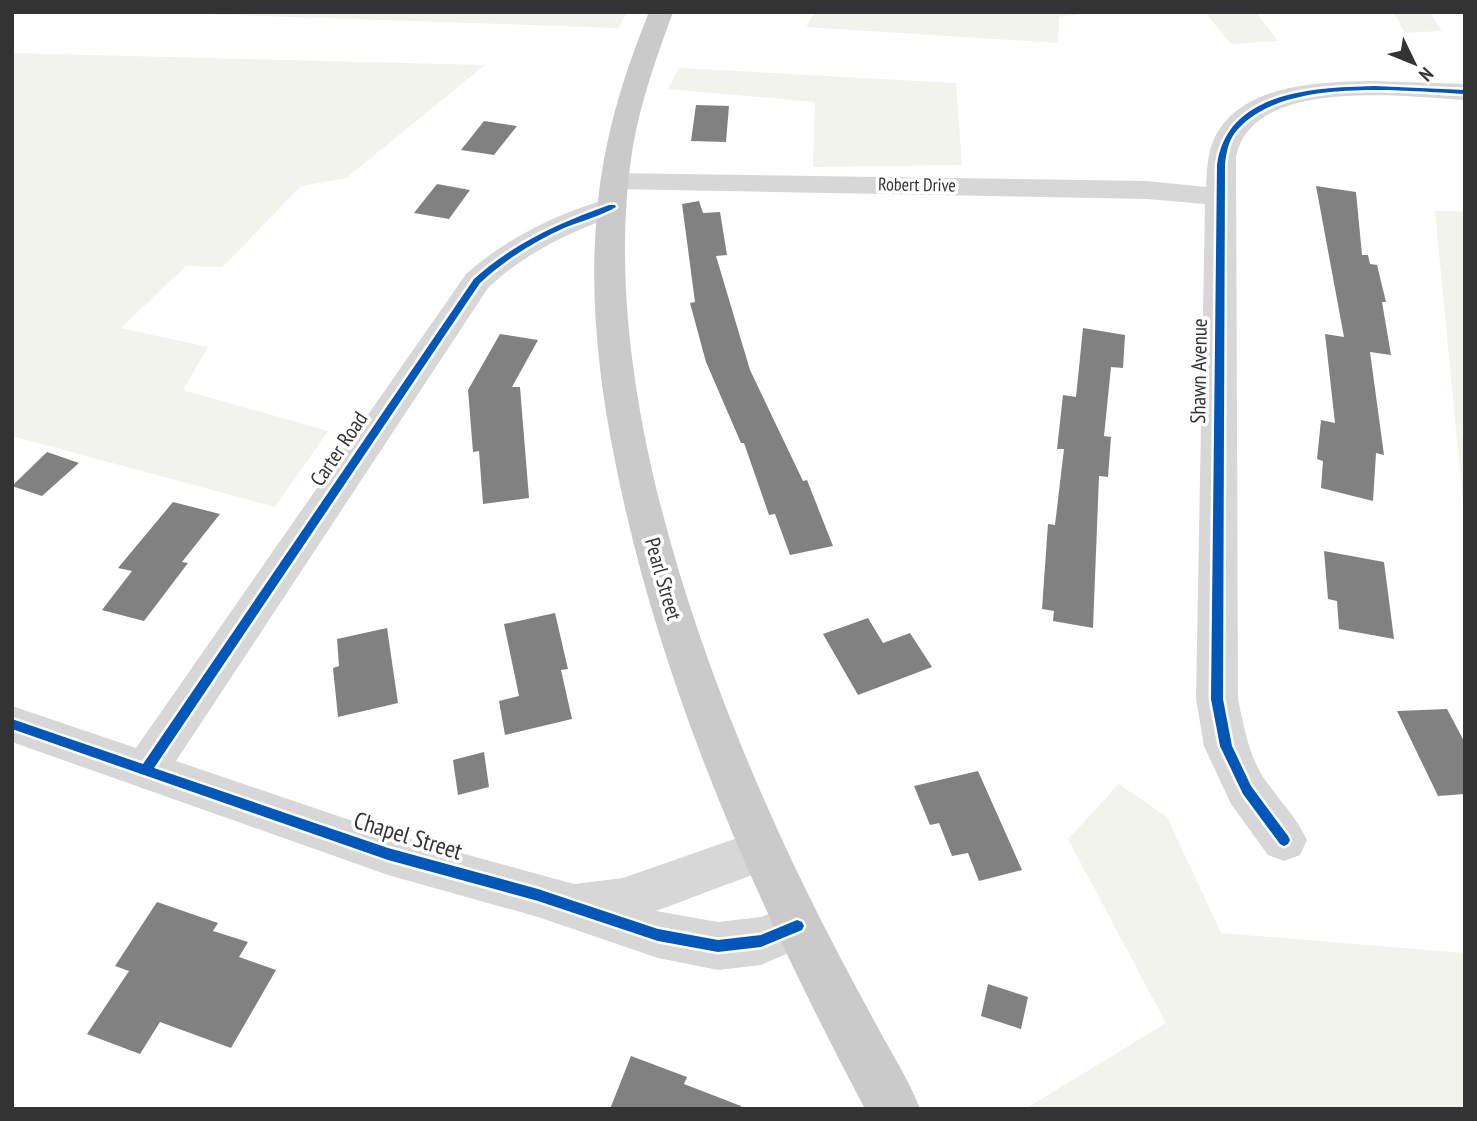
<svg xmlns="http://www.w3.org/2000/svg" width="1477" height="1121" viewBox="0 0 1477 1121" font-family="'PT Sans Narrow',sans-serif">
	<rect width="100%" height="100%" fill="#fff"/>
	<g fill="#f1f3ec">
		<path d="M146,12h481l-9,16z"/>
		<path d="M815,12h280l-36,5 -1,26 -252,-16z"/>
		<path d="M1205,12h57l-4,3 20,26 -47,3z"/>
		<path d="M1391,12h39l12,19 -38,2 -7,-16z"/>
		<path d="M12,53l473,12 -139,113 -45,8 -79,81 -36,-1 -65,62 87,19 -25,43 145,41 -53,76 -263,-71z"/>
		<path d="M679,68l277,15 6,82 -149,2 2,-65 -147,-13z"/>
		<path d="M1435,211h30v312z"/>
		<path d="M1119,784l48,33 54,116 244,20v156h-440l141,-86 -98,-184z"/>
	</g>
	<g fill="#818181">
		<path d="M696,105l33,1 -3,36 -35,-1z"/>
		<path d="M484,121l33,5 -23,29 -33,-5z"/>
		<path d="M437,184l33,6 -21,29 -35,-6z"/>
		<path d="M1316,186l40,6 6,63h6l2,9 7,1 9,37h-4l9,53 -21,-3 14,103 -8,-2 -3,48 -52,-13 2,-27 -6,-2 4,-39 14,3 -10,-89 19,3z"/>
		<path d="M699,201l4,12 17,-1 7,43 -11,1 34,114 53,111 4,-1 26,66 -43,9 -15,-41 -6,1 -25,-72h-3l-35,-81 -16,-59 5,-1 -13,-98z"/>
		<path d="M1083,328l42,7 -2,33 -12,-1 -7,69 7,1 -3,40 -9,-1 -6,152 -40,-7 1,-10 -12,-2 6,-85 7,1 9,-76h-7l6,-54 13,2z"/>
		<path d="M500,334l38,6 -26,47h8l9,111 -46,6 -4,-53 -6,1 -5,-62z"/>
		<path d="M47,452l32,11 -37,33 -30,-10z"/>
		<path d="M173,502l47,12 -38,48 6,1 -44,58 -42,-11 30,-39 -14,-3z"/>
		<path d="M1324,551l60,11 10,77 -55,-10 -2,-28 -9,-2z"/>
		<path d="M555,613l13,56 -7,1 11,49 -67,16 -6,-34 20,-5 -15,-72z"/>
		<path d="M868,618l15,25 27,-10 22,34 -74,28 -35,-61z"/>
		<path d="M387,628l11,75 -60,14 -5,-49 6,-2 -2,-27z"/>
		<path d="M1447,709l18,34v51l-27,2 -41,-85z"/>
		<path d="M484,752l5,35 -31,8 -5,-35z"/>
		<path d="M978,771l44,99 -43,11 -11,-28 -16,3 -13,-33 -9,2 -16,-39z"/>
		<path d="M157,902l61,21 -5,8 35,11 -9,15 37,13 -45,78 -71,-26 -20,32 -53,-20 42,-63 -14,-5z"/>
		<path d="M988,984l40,13 -7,32 -40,-13z"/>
		<path d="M631,1056l56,21 -3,7 57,22v3h-131z"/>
	</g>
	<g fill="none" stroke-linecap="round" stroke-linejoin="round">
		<g fill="#d7d7d7" fill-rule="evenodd">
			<path d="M1374,81l91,3v16c-60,-3 -213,-24 -229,57l2,542c6,27 10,54 25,78 15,22 33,39 44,63l-7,15 -16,6 -16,-6 -37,-51 -27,-58 -8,-47 9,-495 -58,-5 -533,-10 -10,-2 -4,-6 4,-6 10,-2 533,8 59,6c1,-16 1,-33 8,-48 26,-56 107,-57 160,-58z"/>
			<path d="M612,198l10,3 5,6 -5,6c-49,18 -95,38 -134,75l-312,473 212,72 186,51 49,-6 140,-49 16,6 7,15 -7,15 -123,46 62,11 43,-5 36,-14 17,7 7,16 -7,16 -53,23 -43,5 -60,-12 -120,-41 -150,-42 -376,-133v-36l124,42 330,-474c41,-36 93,-62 146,-76z"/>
		</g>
		<path fill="#cacaca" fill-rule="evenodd" d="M649,12h24c-16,44 -32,88 -40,134 -39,237 71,535 174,746 22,45 46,90 70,134 15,28 32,54 43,83h-55c-108,-204 -205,-420 -250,-648 -16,-80 -26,-165 -18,-248 6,-72 25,-134 52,-201z"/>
		<defs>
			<g id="cycleway">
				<path d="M1374,86l91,4v4c-65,-3 -188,-18 -231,40 -6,9 -8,20 -9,31l-2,534 9,47 19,40 37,50 2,4 -2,4 -4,2 -4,-2 -37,-50 -23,-48 -9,-47 6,-534c10,-75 98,-77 157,-79z"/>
				<path d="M609,205h6l1,2c-15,9 -35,14 -52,21 -31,14 -59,32 -84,55l-326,485 234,80 150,41 120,40 60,11 43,-5 36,-15 5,2 2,4 -2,4 -41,17 -43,5 -60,-11 -120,-40 -150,-41 -376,-131v-10l131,45 331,-485c40,-36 85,-56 135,-74z"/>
			</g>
		</defs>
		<use href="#cycleway" stroke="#fff" stroke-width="5"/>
		<use href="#cycleway" fill="#0057b8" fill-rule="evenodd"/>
	</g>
	<g text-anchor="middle" stroke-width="7" stroke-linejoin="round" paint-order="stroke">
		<g font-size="18" fill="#333" stroke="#fff">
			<text transform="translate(917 185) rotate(1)" y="6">Robert Drive</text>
		</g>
		<g font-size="21" fill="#333" stroke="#fff">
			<text transform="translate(1199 371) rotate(-89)" y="7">Shawn Avenue</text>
			<text transform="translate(339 449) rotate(-56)" y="7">Carter Road</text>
			<text transform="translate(663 579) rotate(74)" y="7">Pearl Street</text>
		</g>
		<g font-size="24" fill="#333" stroke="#fff">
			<text transform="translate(408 836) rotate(17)" y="8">Chapel Street</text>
		</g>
	</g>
	<rect width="1477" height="1121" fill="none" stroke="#333333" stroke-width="28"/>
	<g transform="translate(1414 63) rotate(133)" stroke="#ffffff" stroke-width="5" paint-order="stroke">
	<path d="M0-5L12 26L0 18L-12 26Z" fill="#333333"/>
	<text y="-10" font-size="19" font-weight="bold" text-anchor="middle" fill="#333333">N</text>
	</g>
</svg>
